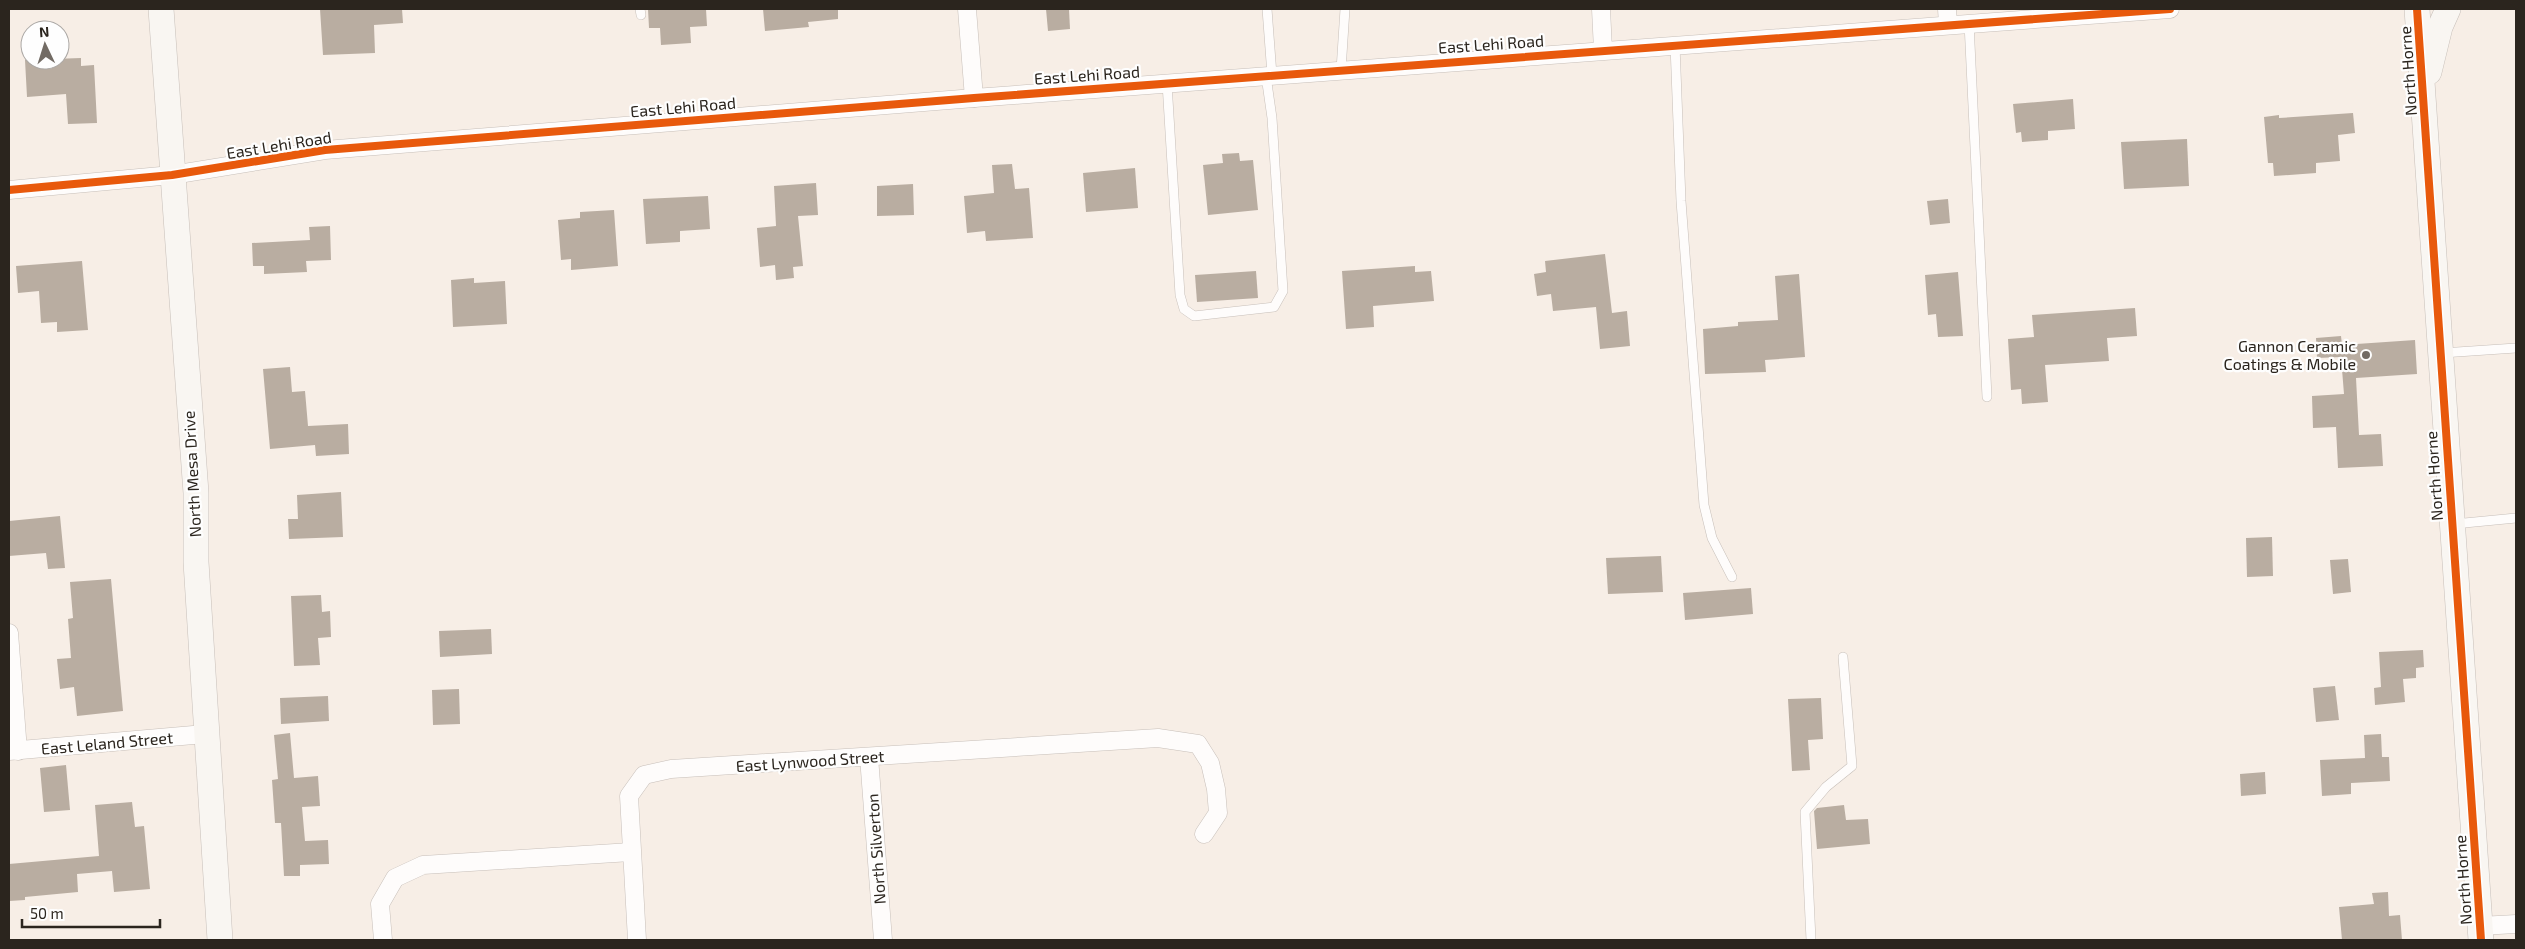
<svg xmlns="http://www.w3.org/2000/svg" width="2525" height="949" viewBox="0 0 2525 949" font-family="'Exo 2',sans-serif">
	<rect width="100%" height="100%" fill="#f7eee6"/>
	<g fill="#b9ada1">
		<path d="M320,9h82l1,14 -29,2 1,28 -52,2z"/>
		<path d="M648,9h58l1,17 -17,1 1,16 -30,2 -1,-17h-11z"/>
		<path d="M763,9h75v10l-30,3 1,5 -44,4z"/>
		<path d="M1046,9h23l1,20 -22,2z"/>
		<path d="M81,58v8l13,-1 3,58 -29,1 -2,-30 -39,3 -2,-37z"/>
		<path d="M2073,99l2,30 -27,2v9l-26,2 -1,-10 -5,1 -3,-29z"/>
		<path d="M2353,113l2,20 -17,2 2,26 -24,2v10l-42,3 -1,-13h-5l-4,-46 15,-2v3z"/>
		<path d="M2187,139l2,47 -65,3 -3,-47z"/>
		<path d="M1239,153l1,8 13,-1 5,50 -50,5 -5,-50 20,-2 -1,-9z"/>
		<path d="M1012,164l3,25 14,-1 4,50 -47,3 -1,-10 -18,2 -3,-37 30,-3 -2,-28z"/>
		<path d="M1135,168l3,40 -52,4 -3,-39z"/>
		<path d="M816,183l2,32 -20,1 5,50 -10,1 1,11 -18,2 -1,-15 -15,2 -3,-39 19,-2 -2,-40z"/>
		<path d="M913,184l1,31 -37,1v-30z"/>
		<path d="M708,196l2,33 -30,2v11l-34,2 -3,-45z"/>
		<path d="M1948,199l2,24 -20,2 -3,-24z"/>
		<path d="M614,210l4,56 -47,4v-11l-10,1 -3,-40 22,-2v-6z"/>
		<path d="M330,226l1,34 -25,1 1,11 -43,2v-8h-11l-1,-23 58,-3 -1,-13z"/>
		<path d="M1605,254l7,59 15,-2 3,35 -30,3 -4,-42 -43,4 -2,-17 -14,2 -3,-22 12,-2 -1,-11z"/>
		<path d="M82,261l6,69 -31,2v-10l-16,1 -2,-32 -21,2 -2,-27z"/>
		<path d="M1415,266v6l16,-1 3,30 -61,5 1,21 -28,2 -4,-58z"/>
		<path d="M1256,271l2,27 -61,4 -2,-27z"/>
		<path d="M1958,272l5,64 -25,1 -2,-23 -8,1 -3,-40z"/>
		<path d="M1799,274l6,83 -40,3 1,12 -61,2 -2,-45 35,-3v-4l40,-2 -3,-44z"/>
		<path d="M474,278v5l31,-2 2,43 -54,3 -2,-47z"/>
		<path d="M2135,308l2,28 -30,2 2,23 -64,4 3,37 -26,2 -1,-15 -10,1 -3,-51 26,-2 -2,-22z"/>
		<path d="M2341,336l1,9 73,-5 2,34 -61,4 3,57 22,-1 2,32 -45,2 -2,-41 -23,1 -1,-32 32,-2 -3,-37 -24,1 -1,-20z"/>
		<path d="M290,367l2,25 13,-1 3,35 40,-2 1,30 -33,2 -1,-11 -45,4 -7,-80z"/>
		<path d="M341,492l2,45 -54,2 -1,-20h10l-1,-24z"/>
		<path d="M60,516l5,52 -17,1 -2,-16 -37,3v-35z"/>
		<path d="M2272,537l1,39 -26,1 -1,-39z"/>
		<path d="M1661,556l2,36 -55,2 -2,-36z"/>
		<path d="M2348,559l3,33 -18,2 -3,-34z"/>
		<path d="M111,579l12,132 -46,5 -3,-29 -14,2 -3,-30 14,-1 -3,-39 5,-1 -3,-36z"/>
		<path d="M1751,588l2,26 -68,6 -2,-27z"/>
		<path d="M321,595l1,17 8,-1 1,26 -13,1 2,27 -26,1 -3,-70z"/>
		<path d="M491,629l1,25 -52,3 -1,-26z"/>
		<path d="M2423,650l1,17 -8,1v10l-13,1 2,23 -30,3 -1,-17 7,-1 -2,-35z"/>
		<path d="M2335,686l4,34 -23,2 -3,-34z"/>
		<path d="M459,689l1,35 -27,1 -1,-35z"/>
		<path d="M328,696l1,25 -48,3 -1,-26z"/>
		<path d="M1821,698l2,41 -15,1 2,30 -18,1 -4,-72z"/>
		<path d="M290,733l4,45 24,-2 2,30 -18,1 3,34 23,-1 1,24 -29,1v11h-16l-3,-53h-6l-3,-43 6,-1 -4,-44z"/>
		<path d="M2381,734l1,23h7l1,24 -39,2v11l-29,2 -2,-36 45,-2 -1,-23z"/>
		<path d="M66,765l4,45 -26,2 -4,-44z"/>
		<path d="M2265,772l1,22 -25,2 -1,-22z"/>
		<path d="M132,802l3,25 9,-1 6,63 -36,3 -2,-21 -35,3 1,18 -53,5v3l-16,1v-37l90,-8 -4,-51z"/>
		<path d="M1844,805l2,15 22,-1 2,25 -53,5 -3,-38 3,-3z"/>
		<path d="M2388,892l1,24 11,-1 2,25h-60l-3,-33 35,-3 -2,-11z"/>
	</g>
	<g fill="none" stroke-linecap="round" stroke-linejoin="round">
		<defs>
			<g id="lane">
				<path d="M640,9l1,6"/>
				<path d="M1267,9l5,66"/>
				<path d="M1969,23l18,374"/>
				<path d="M1675,45l6,156 23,304 8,33 20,39"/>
				<path d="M1341,70l4,-61"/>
				<path d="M1167,83l13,212 4,14 10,7 80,-9 9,-16 -11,-173 -6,-42"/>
				<path d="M2442,353l74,-5"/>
				<path d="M2454,524l62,-6"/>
				<path d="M1811,940l-6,-128 21,-25 26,-21 -9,-109"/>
			</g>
			<g id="street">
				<path d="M967,9l7,89"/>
				<path d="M1601,9l2,41"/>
				<path d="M1947,9l1,15"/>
				<path d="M9,190l163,-15 153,-25 649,-52 1196,-89"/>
				<path d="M9,633l9,118"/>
				<path d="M9,751l196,-17"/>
				<path d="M869,757l14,183"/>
				<path d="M2480,926l36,-2"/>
				<path d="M383,940l-3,-36 15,-26 28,-13 208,-13"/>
				<path d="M637,940l-8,-144 15,-21 27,-6 487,-31 40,6 12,19 6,26 2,24 -14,21"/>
			</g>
			<g id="secondary">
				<path d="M161,9l35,484v69l24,378"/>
				<path d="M2417,9l64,931"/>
				<path d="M2429,72l11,-45 8,-18"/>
			</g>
		</defs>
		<use href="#lane" stroke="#c7bfb9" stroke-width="10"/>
		<use href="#street" stroke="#c7bfb9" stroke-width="19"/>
		<use href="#secondary" stroke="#c7bfb9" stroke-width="26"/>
		<use href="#lane" stroke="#fefcfb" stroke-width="9"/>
		<use href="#street" stroke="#fefcfb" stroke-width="18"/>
		<use href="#secondary" stroke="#f9f6f2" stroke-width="25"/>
		<defs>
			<g id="cycleway">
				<path d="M2417,9l64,931"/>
				<path d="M9,190l163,-15 153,-25 649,-52 1196,-89"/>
			</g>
		</defs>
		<use href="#cycleway" stroke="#fefefe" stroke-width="11"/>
		<use href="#cycleway" stroke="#e8590c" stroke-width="8"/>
	</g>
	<circle fill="#726b64" stroke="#fefefe" stroke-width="2" cx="2366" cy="355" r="5"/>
	<g text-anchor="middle" stroke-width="4.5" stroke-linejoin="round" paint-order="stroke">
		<g font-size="16" fill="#2b251e" stroke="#fefefe">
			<text transform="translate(1491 44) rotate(-4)" y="6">East Lehi Road</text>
			<text transform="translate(2408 71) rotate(-94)" y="6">North Horne</text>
			<text transform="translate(1087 75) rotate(-4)" y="6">East Lehi Road</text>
			<text transform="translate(683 107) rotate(-5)" y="6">East Lehi Road</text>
			<text transform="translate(279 145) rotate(-9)" y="6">East Lehi Road</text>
			<text transform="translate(192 474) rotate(-93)" y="6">North Mesa Drive</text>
			<text transform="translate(2434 476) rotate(-94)" y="6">North Horne</text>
			<text transform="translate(107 743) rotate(-5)" y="6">East Leland Street</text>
			<text transform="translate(810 761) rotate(-4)" y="6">East Lynwood Street</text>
			<text transform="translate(876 849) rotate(-94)" y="6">North Silverton</text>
			<text transform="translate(2463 880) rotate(-94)" y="6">North Horne</text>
		</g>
		<g font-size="16" fill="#2b251e" stroke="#fefefe" text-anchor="end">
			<text x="2356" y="352">Gannon Ceramic<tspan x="2356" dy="18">Coatings &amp; Mobile</tspan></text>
		</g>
	</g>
	<rect width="2525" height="949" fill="none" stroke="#2b251e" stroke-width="20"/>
	<g transform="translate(45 45) rotate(356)"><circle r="24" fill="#fefefe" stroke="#aaa7a4"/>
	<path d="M0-4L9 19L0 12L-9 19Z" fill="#726b64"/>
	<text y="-8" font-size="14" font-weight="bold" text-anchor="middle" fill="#2b251e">N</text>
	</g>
	<path d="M22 919v8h138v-8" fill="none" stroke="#2b251e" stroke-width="2.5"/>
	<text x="30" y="919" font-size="15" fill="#2b251e" stroke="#fefefe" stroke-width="4" paint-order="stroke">50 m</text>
</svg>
